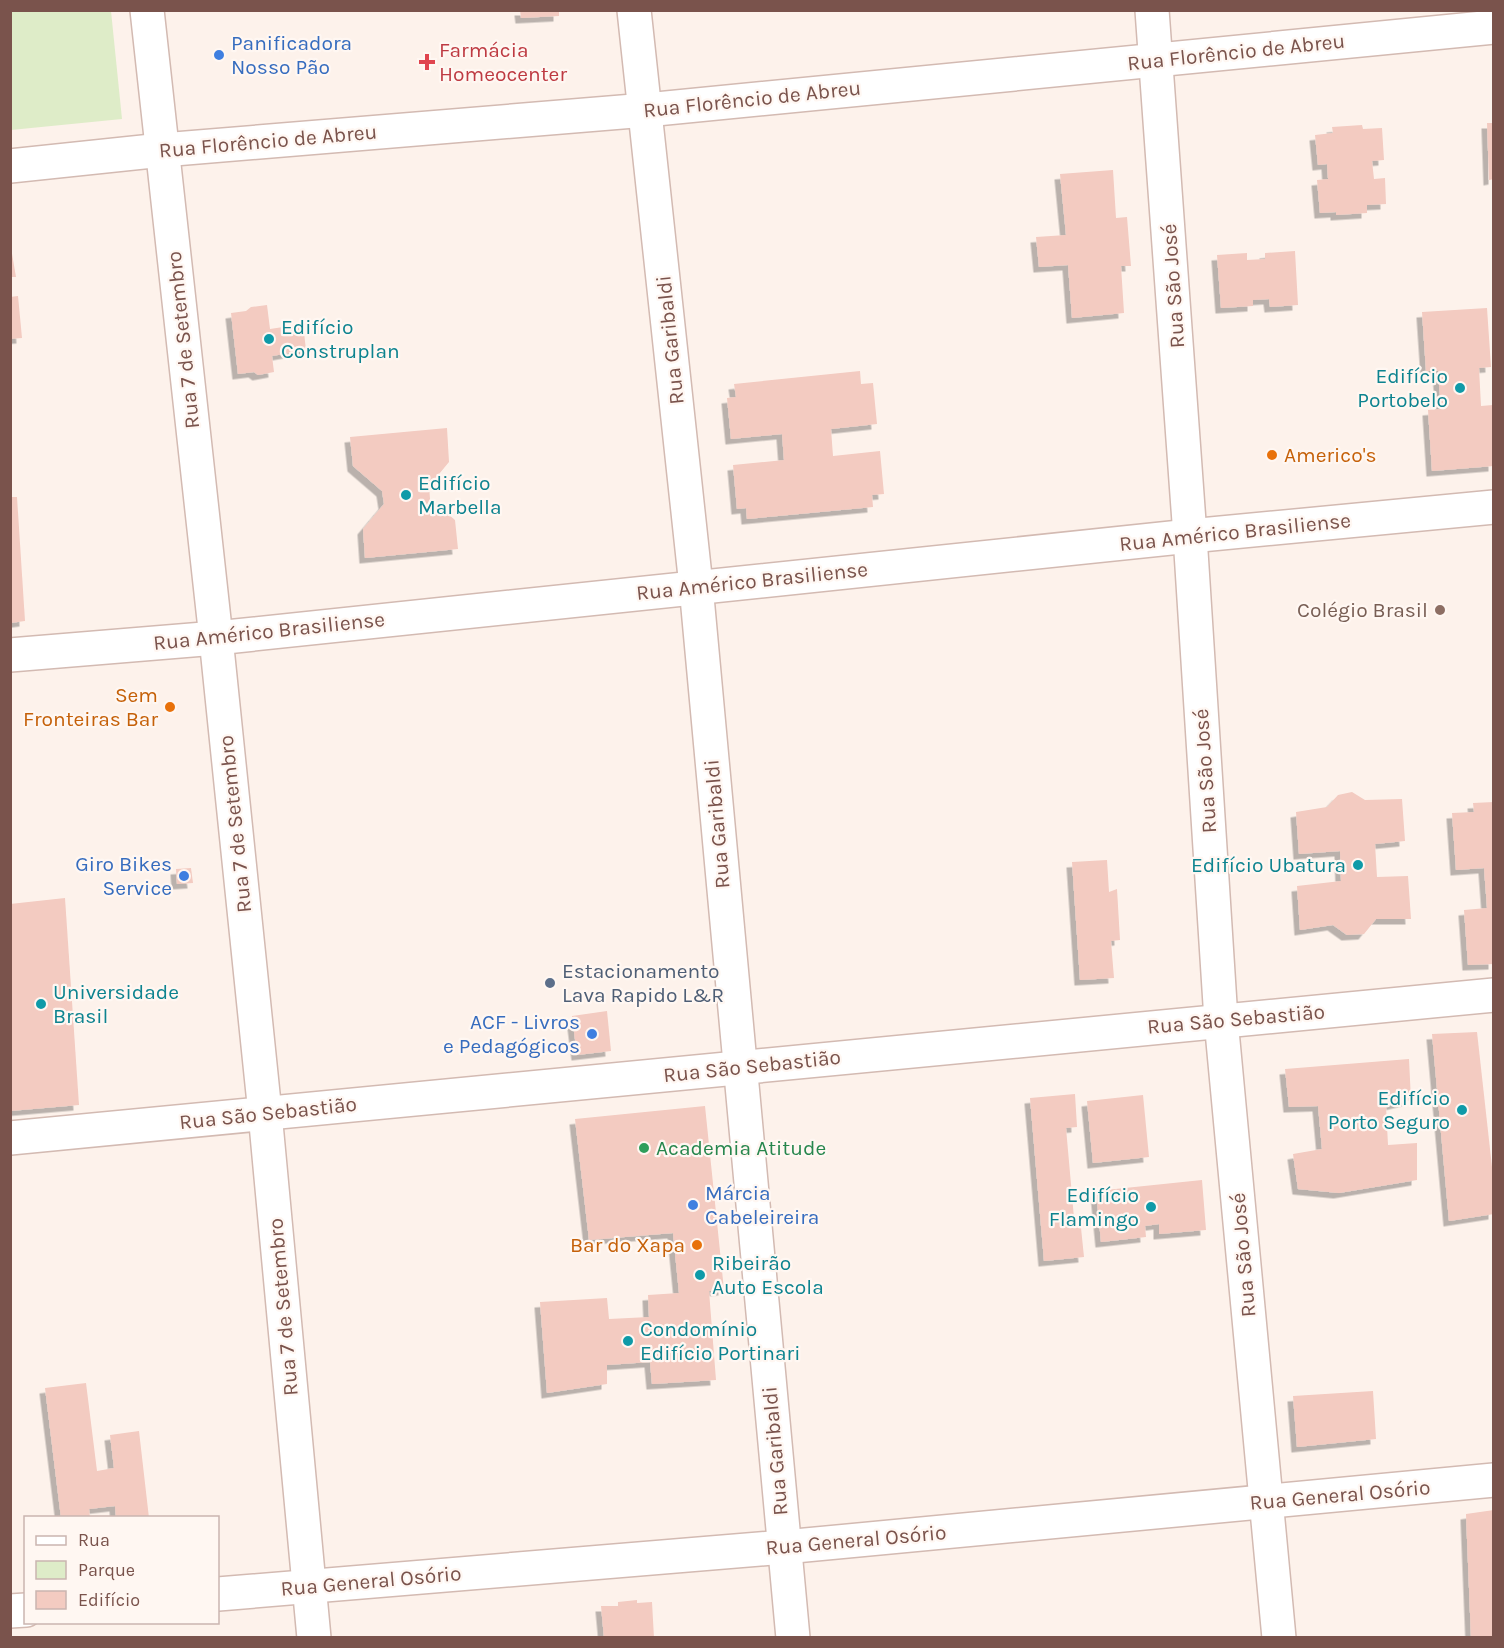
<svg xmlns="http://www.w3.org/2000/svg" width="1504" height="1648" viewBox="0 0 1504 1648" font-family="Karla,sans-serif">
	<defs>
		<filter id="shadow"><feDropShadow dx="-5.5" dy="5.5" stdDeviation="0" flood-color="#0004"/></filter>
	</defs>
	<rect width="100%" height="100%" fill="#fdf2eb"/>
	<path fill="#deecc8" d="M11,10l100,1 11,108 -111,11z"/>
	<g fill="#f3cbc1" filter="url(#shadow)">
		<path d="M520,10h39v6l-38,2z"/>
		<path d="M1487,123h7v56l-5,1z"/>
		<path d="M1362,125l1,4 19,-1 2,32 -12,1 2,18 11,-1 1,26 -19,1v8l-31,2v-3l-16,1 -3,-33 11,-1 -1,-15 -9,1 -3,-30 18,-2 -1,-6z"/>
		<path d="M1113,170l3,48 11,-1 4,49h-10l3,47 -52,5 -4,-53 -29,2 -3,-30 30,-2 -6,-61z"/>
		<path d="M10,242l6,35h-6z"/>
		<path d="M1295,251l3,54 -28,2 -1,-8 -16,1v6l-32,2 -4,-53 30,-2v7l18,-1v-6z"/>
		<path d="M18,296l4,42 -12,1v-42z"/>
		<path d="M267,305l3,24 33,-5 3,26 -34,6 2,16 -16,3 -4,-3 -16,2 -7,-61 15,-2 5,-4z"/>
		<path d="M1487,308l4,59 -12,1 2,38 12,-1 1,61 -62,5 -4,-61 13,-1 -3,-38h-12l-4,-59z"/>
		<path d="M860,371l1,13 12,-1 4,41 -46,5 2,27 47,-5 4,43 -12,1 1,12 -126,12 -1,-11 -9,1 -4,-44 51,-5 -2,-26 -51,5 -4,-41 9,-1 -2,-13z"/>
		<path d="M447,428l2,34 -20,24 1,13 25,21 3,29 -93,9 -2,-29 21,-25 -2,-13 -29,-25 -3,-29z"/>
		<path d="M10,497h7l8,124 -15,2z"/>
		<path d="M1352,792l13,8 37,-1 3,42 -30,3 2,33 31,-1 3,43h-35l-12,15 -17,1 -14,-10 -33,5 -3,-44 44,-5 -1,-30 -41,3 -3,-42 31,-5 11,-12z"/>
		<path d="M1494,802v162l-26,1 -4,-55 23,-2 -3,-40 -28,2 -4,-57 22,-1 -1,-9z"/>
		<path d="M1107,860l2,32 8,-3 3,51 -9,1 3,37 -34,2 -8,-118z"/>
		<path d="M191,868l2,15 -16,1 -1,-15z"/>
		<path d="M65,898l14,207 -69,6v-207z"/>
		<path d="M607,1011l4,40 -34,4 -5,-39z"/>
		<path d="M1477,1032l17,153v29l-45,7 -17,-187z"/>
		<path d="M1409,1059l2,41 -25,6 2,39 29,-2v37l-78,13 -41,-4 -5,-35 29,-5 -4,-43 -29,1 -4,-38z"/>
		<path d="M1075,1094l2,33 -11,1 8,90h6l4,39 -40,4 -14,-163z"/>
		<path d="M1143,1095l6,62 -56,6 -6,-62z"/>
		<path d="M705,1106l19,184 -15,1 7,89 -64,4 -2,-22 -43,3v19l-60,9 -7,-91 67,-4 2,21 40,-2 -1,-22 31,-2 -6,-60 -84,7 -14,-121z"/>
		<path d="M1202,1180l4,50 -47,4v-10l-14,2 1,11 -45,5 -5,-51z"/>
		<path d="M86,1383l11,88 17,-3 -4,-33 29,-4 10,87h-33l-1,-12 -26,3 1,9h-29l-16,-130z"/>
		<path d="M1373,1391l3,48 -79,8 -4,-51z"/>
		<path d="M1494,1510v128h-23l-5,-124z"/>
		<path d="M637,1600v3l15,-1 2,36h-50l-3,-32h17v-4z"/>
	</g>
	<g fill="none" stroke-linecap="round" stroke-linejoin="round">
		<defs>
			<g id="street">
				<path d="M147,10l69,628 49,475 49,525"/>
				<path d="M634,10l62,576 97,1052"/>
				<path d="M1152,10l38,526 31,484 58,618"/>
				<path d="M10,166l152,-16 484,-40 848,-83"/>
				<path d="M10,655l206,-17 974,-102 304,-29"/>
				<path d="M10,1138l1484,-143"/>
				<path d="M218,1594l566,-47 710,-67"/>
				<path d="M10,1611l16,-1"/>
			</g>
		</defs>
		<use href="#street" stroke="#d3bab2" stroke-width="36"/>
		<use href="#street" stroke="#fff" stroke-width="33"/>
	</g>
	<g fill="#3f7fe0" stroke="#fff7f2" stroke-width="2">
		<circle cx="219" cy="55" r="6"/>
		<circle cx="184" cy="876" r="6"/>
		<circle cx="592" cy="1034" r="6"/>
		<circle cx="693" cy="1205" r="6"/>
	</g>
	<path fill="#e0444e" stroke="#fff7f2" stroke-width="2" d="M424 53h6v6h6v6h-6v6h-6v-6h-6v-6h6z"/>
	<g fill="#0f9aa8" stroke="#fff7f2" stroke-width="2">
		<circle cx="269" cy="339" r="6"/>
		<circle cx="1460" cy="388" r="6"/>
		<circle cx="406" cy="495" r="6"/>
		<circle cx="1358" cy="865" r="6"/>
		<circle cx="41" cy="1004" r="6"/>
		<circle cx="1462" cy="1110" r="6"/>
		<circle cx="1151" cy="1207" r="6"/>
		<circle cx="700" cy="1275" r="6"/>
		<circle cx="628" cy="1341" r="6"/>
	</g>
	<g fill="#e8710a" stroke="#fff7f2" stroke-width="2">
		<circle cx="1272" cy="455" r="6"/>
		<circle cx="170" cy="707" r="6"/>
		<circle cx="697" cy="1245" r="6"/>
	</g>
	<circle fill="#8d6e63" stroke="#fff7f2" stroke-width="2" cx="1440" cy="610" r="6"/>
	<circle fill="#5c6f8a" stroke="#fff7f2" stroke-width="2" cx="550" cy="983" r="6"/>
	<circle fill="#2e9e5b" stroke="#fff7f2" stroke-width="2" cx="644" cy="1148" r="6"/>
	<g text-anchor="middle" stroke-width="4.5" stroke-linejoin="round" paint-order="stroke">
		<g font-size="21" fill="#366cbe" stroke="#fff7f2" text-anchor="start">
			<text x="231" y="50">Panificadora<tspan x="231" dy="24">Nosso Pão</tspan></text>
			<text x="172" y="871" text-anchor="end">Giro Bikes<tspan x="172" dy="24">Service</tspan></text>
			<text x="580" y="1029" text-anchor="end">ACF - Livros<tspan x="580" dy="24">e Pedagógicos</tspan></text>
			<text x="705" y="1200">Márcia<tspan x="705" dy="24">Cabeleireira</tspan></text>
		</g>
		<g font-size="21" fill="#be3a42" stroke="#fff7f2" text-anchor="start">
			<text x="439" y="57">Farmácia<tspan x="439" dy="24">Homeocenter</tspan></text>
		</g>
		<g font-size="21" fill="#7a534c" stroke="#fff7f2">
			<text transform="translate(1236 52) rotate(-6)" y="7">Rua Florêncio de Abreu</text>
			<text transform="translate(752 99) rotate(-6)" y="7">Rua Florêncio de Abreu</text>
			<text transform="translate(268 141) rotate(-5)" y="7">Rua Florêncio de Abreu</text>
			<text transform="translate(1173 286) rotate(-94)" y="7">Rua São José</text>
			<text transform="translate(183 340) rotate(-96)" y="7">Rua 7 de Setembro</text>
			<text transform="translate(670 340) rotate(-96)" y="7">Rua Garibaldi</text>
			<text transform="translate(1235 532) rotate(-6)" y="7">Rua Américo Brasiliense</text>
			<text transform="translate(752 581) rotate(-6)" y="7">Rua Américo Brasiliense</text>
			<text transform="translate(269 631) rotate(-6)" y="7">Rua Américo Brasiliense</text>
			<text transform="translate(1205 771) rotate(-94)" y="7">Rua São José</text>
			<text transform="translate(235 824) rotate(-96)" y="7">Rua 7 de Setembro</text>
			<text transform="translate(717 824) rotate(-95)" y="7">Rua Garibaldi</text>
			<text transform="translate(1236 1019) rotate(-5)" y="7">Rua São Sebastião</text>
			<text transform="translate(752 1066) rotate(-6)" y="7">Rua São Sebastião</text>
			<text transform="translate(268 1113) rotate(-6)" y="7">Rua São Sebastião</text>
			<text transform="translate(1243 1255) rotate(-95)" y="7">Rua São José</text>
			<text transform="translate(283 1307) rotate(-95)" y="7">Rua 7 de Setembro</text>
			<text transform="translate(775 1451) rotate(-95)" y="7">Rua Garibaldi</text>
			<text transform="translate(1340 1495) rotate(-5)" y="7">Rua General Osório</text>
			<text transform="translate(856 1540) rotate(-5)" y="7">Rua General Osório</text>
			<text transform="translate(371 1581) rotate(-5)" y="7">Rua General Osório</text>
		</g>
		<g font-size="21" fill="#0d838f" stroke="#fff7f2" text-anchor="start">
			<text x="281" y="334">Edifício<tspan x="281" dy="24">Construplan</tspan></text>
			<text x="1448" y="383" text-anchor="end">Edifício<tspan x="1448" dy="24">Portobelo</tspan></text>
			<text x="418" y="490">Edifício<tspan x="418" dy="24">Marbella</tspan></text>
			<text x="1346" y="872" text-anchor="end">Edifício Ubatura</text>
			<text x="53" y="999">Universidade<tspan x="53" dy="24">Brasil</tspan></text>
			<text x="1450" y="1105" text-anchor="end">Edifício<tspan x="1450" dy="24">Porto Seguro</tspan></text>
			<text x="1139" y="1202" text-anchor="end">Edifício<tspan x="1139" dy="24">Flamingo</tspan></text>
			<text x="712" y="1270">Ribeirão<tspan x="712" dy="24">Auto Escola</tspan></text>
			<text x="640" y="1336">Condomínio<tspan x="640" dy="24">Edifício Portinari</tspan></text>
		</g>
		<g font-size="21" fill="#c56008" stroke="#fff7f2" text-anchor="end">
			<text x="1284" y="462" text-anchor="start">Americo's</text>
			<text x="158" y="702">Sem<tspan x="158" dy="24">Fronteiras Bar</tspan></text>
			<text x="685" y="1252">Bar do Xapa</text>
		</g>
		<g font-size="21" fill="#785e54" stroke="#fff7f2" text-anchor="end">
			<text x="1428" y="617">Colégio Brasil</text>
		</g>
		<g font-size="21" fill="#4e5e75" stroke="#fff7f2" text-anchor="start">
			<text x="562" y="978">Estacionamento<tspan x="562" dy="24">Lava Rapido L&amp;R</tspan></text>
		</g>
		<g font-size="21" fill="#27864d" stroke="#fff7f2" text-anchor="start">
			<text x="656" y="1155">Academia Atitude</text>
		</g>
	</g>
	<rect width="1504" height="1648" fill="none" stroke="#7a534c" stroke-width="24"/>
	<rect x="24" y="1516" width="195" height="108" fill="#fff7f2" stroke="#cab5b0" stroke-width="1.5"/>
	<rect x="36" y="1536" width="30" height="9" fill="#ffffff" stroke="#cab5b0" stroke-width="1.5"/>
	<text x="78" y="1546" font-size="18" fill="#7a534c">Rua</text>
	<rect x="36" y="1561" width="30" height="18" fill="#deecc8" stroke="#cab5b0" stroke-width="1.5"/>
	<text x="78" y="1576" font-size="18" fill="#7a534c">Parque</text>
	<rect x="36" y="1591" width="30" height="18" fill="#f3cbc1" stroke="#cab5b0" stroke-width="1.5"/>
	<text x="78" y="1606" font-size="18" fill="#7a534c">Edifício</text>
</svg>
